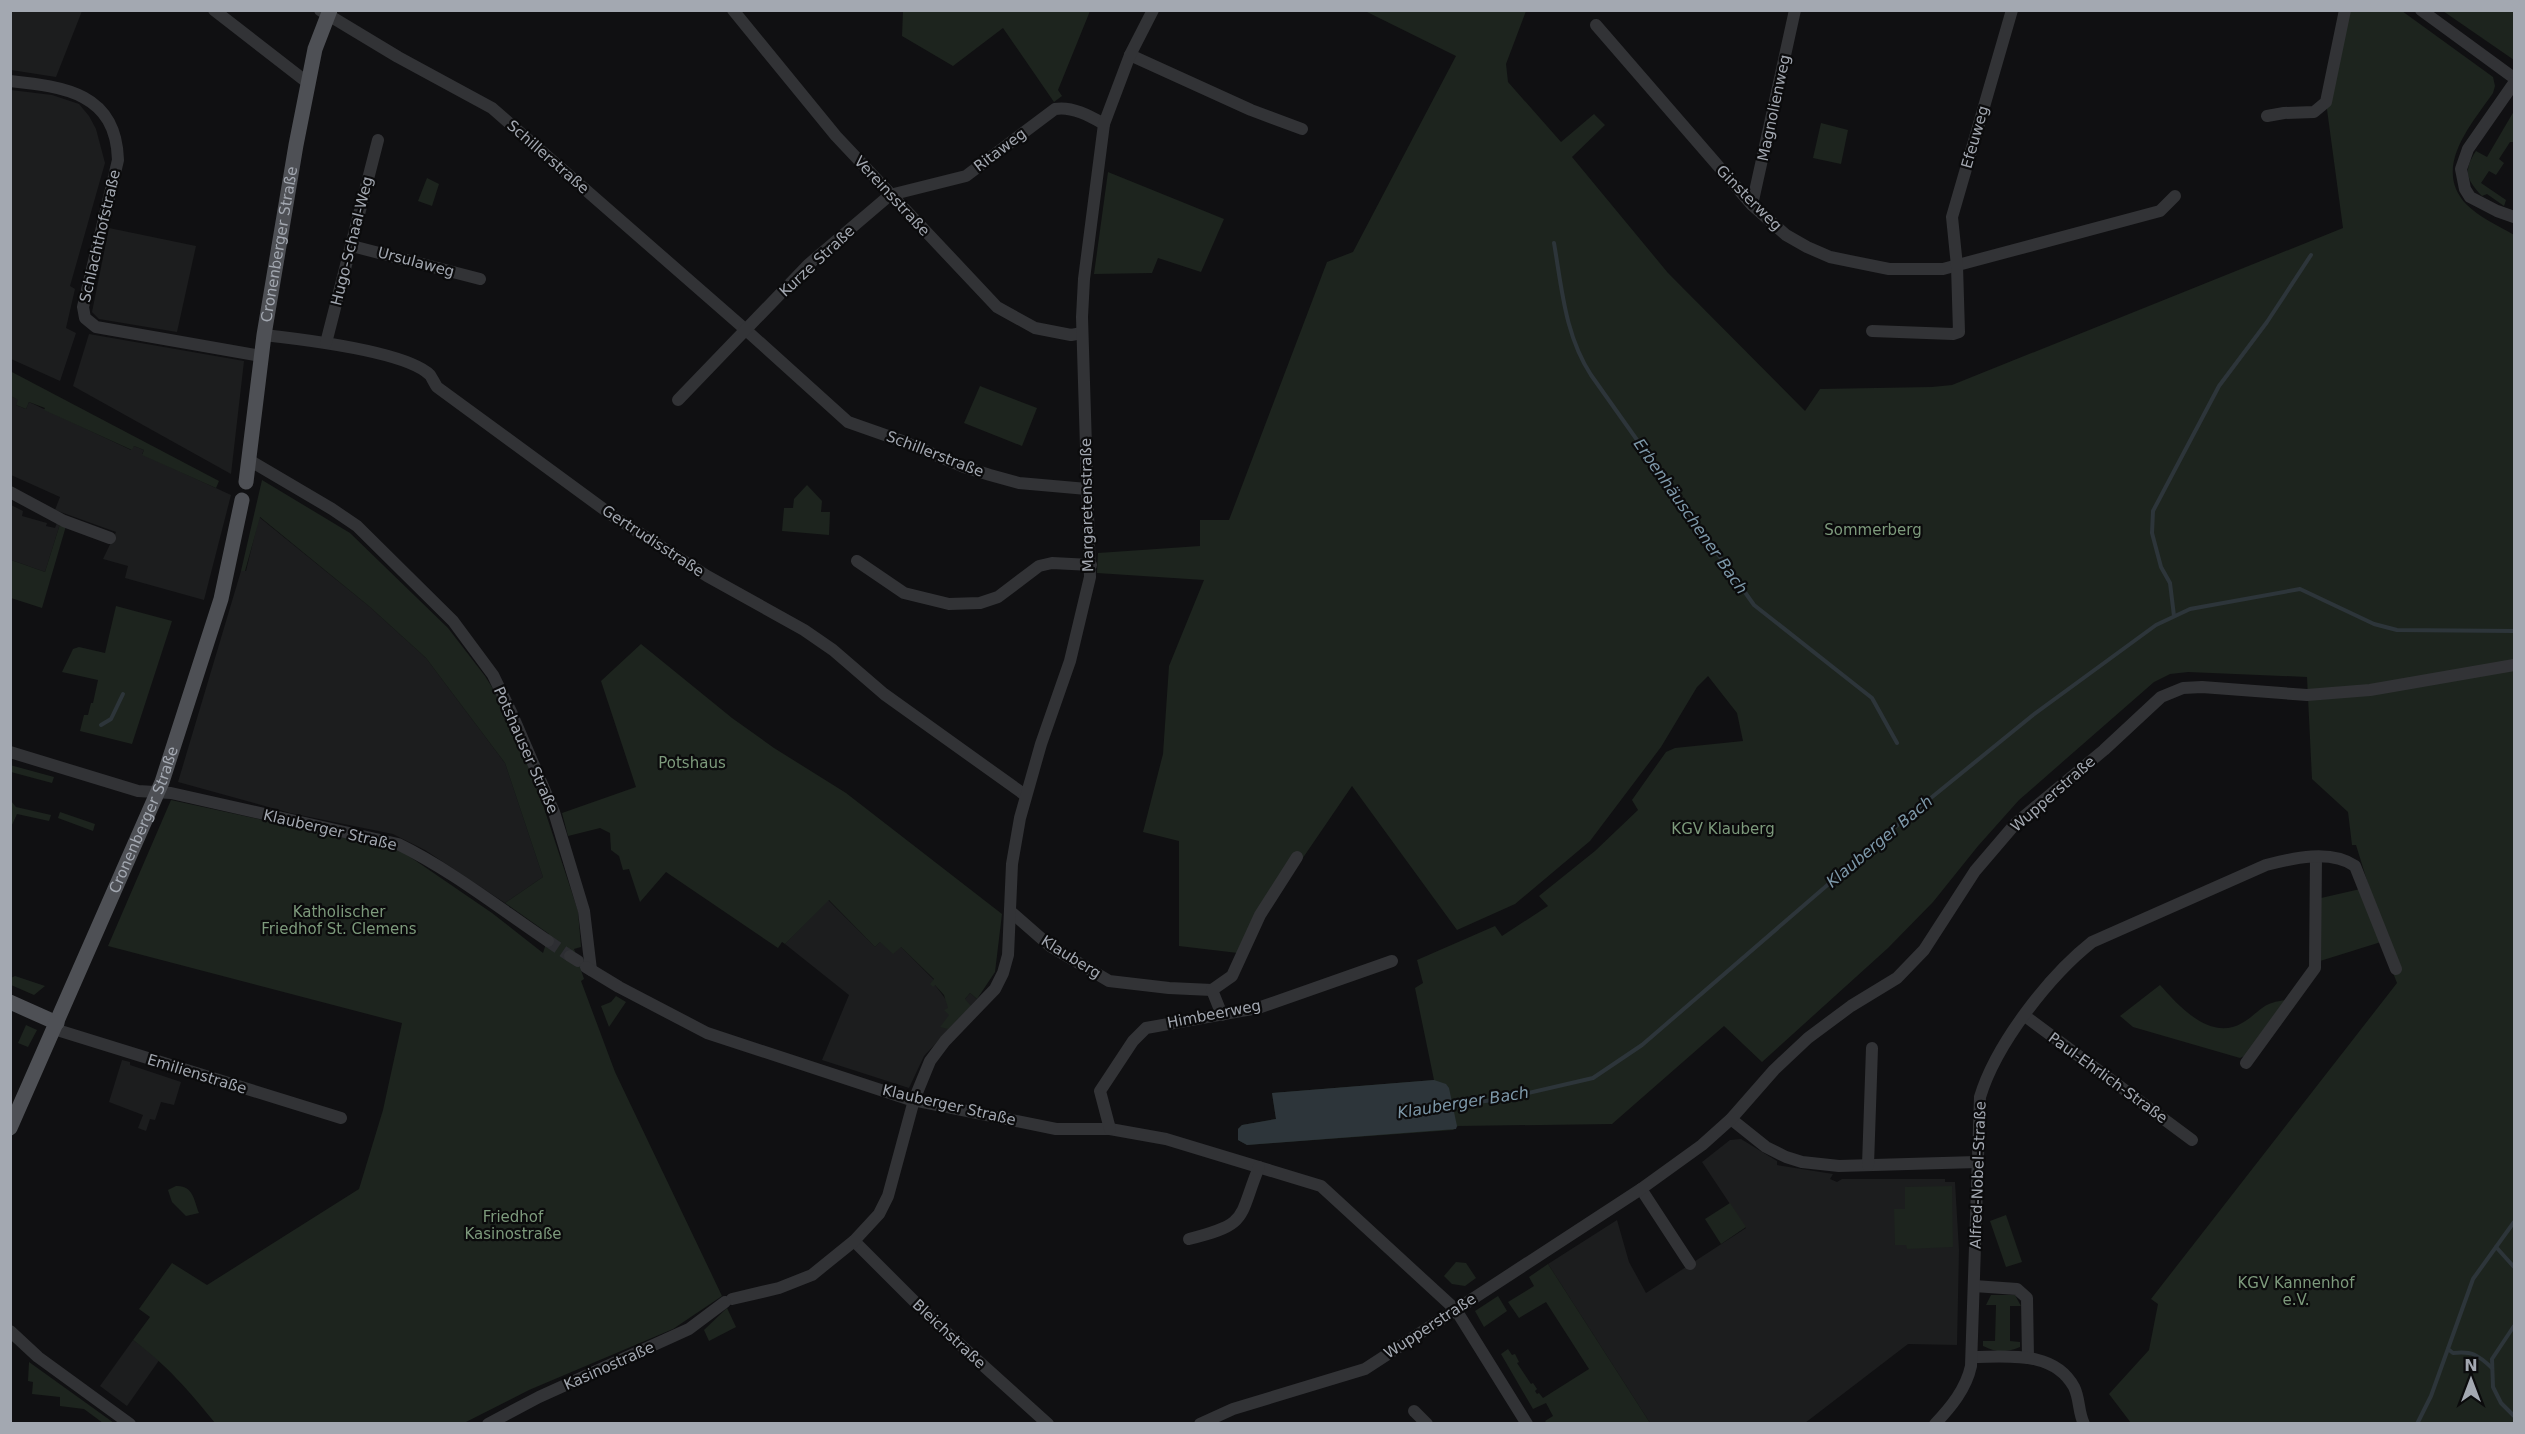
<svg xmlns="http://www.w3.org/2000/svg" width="2525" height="1434" viewBox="0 0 2525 1434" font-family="'DejaVu Sans',sans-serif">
	<rect width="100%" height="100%" fill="#101012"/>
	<g fill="#1c1d1e">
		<path d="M10,11h72l-26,66 -45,-7z"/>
		<path d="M11,90l41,5 27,9 10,12 7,13 9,34 -35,123 5,3 -9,39 10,5 -16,48 -49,-22z"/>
		<path d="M109,228l87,18 -19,86 -78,-13 -7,-7z"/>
		<path d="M89,334l155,27 -13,113 -158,-88z"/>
		<path d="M11,396l8,4 -3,5 10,4 3,-7 102,48 3,-4 10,4 -2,4 89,41 -27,105 -79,-22 3,-12 -25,-7 13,-27 -61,-22 5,-13 -49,-22z"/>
		<path d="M11,505l12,6 -1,5 25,7 -1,3 9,2 2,-5 3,1 -15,48 -34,-12z"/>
		<path d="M259,517l111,90 56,51 79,105 38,114 -38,26 -80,-53 -32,-16 -103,-21 -112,-31 63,-211h5z"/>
		<path d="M828,900l47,47 5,-5 21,5 33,33 1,5 12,16 18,-2 5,-6 7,6 -53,57 -15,32 -87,-28 27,-65 -64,-51z"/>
		<path d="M122,1060l8,2v3l51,17 -7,23 -13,-3 -6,18 -5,-1 -4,12 -8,-3 5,-13 -34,-13z"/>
		<path d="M1741,1139l36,22v4l56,9 -3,5 7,3 5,-3h103v3h10l4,68 -2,95 -49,-1 -103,79h-155l-102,-159 69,-44 12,42 17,31 100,-65 -44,-66 28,-22z"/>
		<path d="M133,1340l27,19 -33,47 -27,-20z"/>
	</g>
	<g fill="#1d241e">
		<path d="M903,11v-1l187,1 -32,79 4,6 -8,6 -51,-74 -50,38 -51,-30z"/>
		<path d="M1365,11h161l-20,53 2,18 53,60 33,-28 11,11 -33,32 96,116 137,138 15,-22 112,-2 20,-2 391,-157 -17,-126 19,-91h57l91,66 2,9 -2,7c-21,31 -62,75 -26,112 12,12 32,21 47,30v1188h-383l-22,-29 40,-44 9,-46 -7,-5 246,-316 -16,-41 -61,19 1,-63 48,-11 -13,-42h-4l-4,-33 -36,-33 -5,-102 -119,-5 -18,2 -16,8 -135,118 -41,46 -45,56 -45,46 -126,114 -38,-36 -112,98 -154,2 -5,4 -206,15 -9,-5v-11l4,-4 34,-6 -4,-26 162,-13 -19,-92 8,-5 -6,-23 78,-34 7,10 46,-30 -9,-10 56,-45 43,-41 -6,-10 34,-48 9,-4 68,-7 -6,-28 -29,-37 -11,11 -36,60 -71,94 -75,63 -58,26 -105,-144 -114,167 -59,-7v-105l-36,-9 20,-78 6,-88 35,-86 -107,-7 1,-20 102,-7v-26h29l98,-258 26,-10 103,-196z"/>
		<path d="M2443,11h71v49z"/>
		<path d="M2514,111v31h-4l-11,17 5,4 -8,12 -7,-4 -8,12 25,17 -2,6 -17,-12 -5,2c-16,-17 -19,-25 -6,-45l11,6z"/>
		<path d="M1821,123l27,7 -7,34 -28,-6z"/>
		<path d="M1108,172l116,47 -23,53 -43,-14 -6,15 -58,1z"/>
		<path d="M427,178l12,6 -7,22 -14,-5z"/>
		<path d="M10,371l209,110 -3,7 -74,-33 2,-5 -10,-4 -2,4 -88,-40 1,-2 -16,-6 -3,7 -10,-4 2,-5 -7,-4z"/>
		<path d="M980,386l57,22 -15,38 -58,-23z"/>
		<path d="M262,480l88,53 98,95 37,48 23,37 35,92 35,106 3,36 -7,2 10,30 -3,2 34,91 107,224 -49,33 -144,61 -65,33h-249c-26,-32 -48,-58 -82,-83l17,-23 -11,-8 33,-46 35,22 152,-96 24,-79 19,-87 -294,-77 63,-146 229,50 92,63 51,40 6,-19 -44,-31 38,-26 -38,-114 -79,-105 -56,-51 -110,-90 -15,54h-4z"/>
		<path d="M807,485l15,16 -1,11h9l-1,23 -47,-4 2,-23h9l1,-9z"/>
		<path d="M60,524l6,2 -24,82 -31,-10v-38l34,12z"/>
		<path d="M116,606l56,15 -40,123 -52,-13 4,-16h4l3,-12h2l5,-23 -36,-8 11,-23 6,-2 26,6z"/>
		<path d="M641,644l91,74 42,30 72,45 156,121 -7,58 -18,27 -7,-6 -5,6 6,7 -23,23 -8,-2 9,-12 -5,-5 4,-2 -4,-13 -9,-10 -2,2 -3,-3 4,-5 -33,-32 -8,7 -13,-12 -5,5 -46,-47 -44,44 -3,-2 -4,6 -112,-76 -26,30 -11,-33 -6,1 -4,-14 -8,-6 -1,-17 -10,-5 -32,8 -6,-23 74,-26 -35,-106z"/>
		<path d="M10,765l44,12 -2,6 -41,-11z"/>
		<path d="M11,801l5,6 35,8 -2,6 -32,-7 -6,13z"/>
		<path d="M60,812l35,12 -2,7 -35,-13z"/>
		<path d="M15,976l30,10 -11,9 -23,-10v-7z"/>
		<path d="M2160,985c18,20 50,57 82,38 19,-11 18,-20 44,-23l-38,54 -8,4 -107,-31 -13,-11z"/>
		<path d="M616,996l10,6 -17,25 -8,-21 10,-4z"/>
		<path d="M26,1025l11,5 -9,17 -10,-4z"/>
		<path d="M176,1186c17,-1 18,14 23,27l-13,3 -14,-14 -4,-12z"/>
		<path d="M1952,1186l1,61 -46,2 -1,-4h-11l-1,-36h11v-22z"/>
		<path d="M1730,1203l16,24 -25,17 -16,-25z"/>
		<path d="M2006,1215l16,47 -16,5 -16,-46z"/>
		<path d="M1456,1262l10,1 10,15 -11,8 -13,-2 -8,-8z"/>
		<path d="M1548,1264l102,159h-103l-2,-2 8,-5 -7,-13 -13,6 -32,-55 7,-5 4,6 3,-1 4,8 -2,1 14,21 2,-1 4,6 -2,2 2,3 2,-1 4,5 46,-29 -43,-67 -27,16 -11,-16 26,-16 -5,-9z"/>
		<path d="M1991,1295h24l6,11h-11v35l10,1v5c-15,6 -23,6 -37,-1v-5h12l1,-36h-10z"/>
		<path d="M1498,1296l9,15 -23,16 -9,-16z"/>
		<path d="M727,1308l9,19 -27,14 -5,-11z"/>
		<path d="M29,1362l85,61h-11l-19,-14 -24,-3v-9l-28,-3 1,-12 -5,-1z"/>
	</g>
	<path fill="#2d353a" d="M1434,1080l12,4 3,4 8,38 -1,3 -209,16 -9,-5v-11l4,-4 34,-6 -4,-26z"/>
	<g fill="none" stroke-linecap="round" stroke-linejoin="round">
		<g stroke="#2d353a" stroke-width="4">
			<path d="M1554,243c8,46 11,92 37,132l163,230 118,93 25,45"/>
			<path d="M2174,616l-4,-33 -9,-16 -9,-34 1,-22 66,-125 48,-64 44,-67"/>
			<path d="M101,725l10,-6 12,-25"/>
			<path d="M1449,1106l58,-8 86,-20 49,-33 247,-213 144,-117 123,-90 34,-16 110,-20 74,35 23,6 117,1"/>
			<path d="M2496,1247l18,20"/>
			<path d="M2514,1326l-22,33 1,28 8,16 13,13"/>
			<path d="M2448,1349l5,4c19,-2 24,1 39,15"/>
			<path d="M2417,1424l14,-28 42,-117 41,-57"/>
		</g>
		<path stroke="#2d2e32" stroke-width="12" stroke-dasharray="12 6" stroke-linecap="butt" d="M548,941l22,15"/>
		<g stroke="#323336" stroke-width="12">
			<path d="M214,10l94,73"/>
			<path d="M320,10l78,47 94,51 254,222 102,92 54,19 62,26 26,8 29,8 68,6"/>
			<path d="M733,10l103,126 161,171 38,21 36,7 11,-2"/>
			<path d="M2421,10l93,68"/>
			<path d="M1596,25l156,180 34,30 21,12 23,10 59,12h54l217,-58 15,-15"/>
			<path d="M1130,55l121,55 51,19"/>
			<path d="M10,81c55,6 106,12 108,79l-35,147 2,11 11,9 165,29"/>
			<path d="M2514,83l-46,66 -7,20 4,20 5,8 27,14 17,6"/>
			<path d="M2267,116l17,-3 30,-1 12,-10 19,-92"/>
			<path d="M1752,205l43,-195"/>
			<path d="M352,246l128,33"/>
			<path d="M1872,331l81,3 6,-2 -2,-66 -5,-49 60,-207"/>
			<path d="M264,335c36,4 142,16 166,40 2,3 5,9 7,12l176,129 94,60 97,54 29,20 51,44 141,101"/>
			<path d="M326,343l52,-203"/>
			<path d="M678,400l131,-136 81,-69 76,-19 89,-67c17,-3 35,7 49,15"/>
			<path d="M249,460l83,49 25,17 96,95 40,54 19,39 42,98 30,99 7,59"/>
			<path d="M10,492l54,29 46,17"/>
			<path d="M857,561l47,32 45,11 31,-1 18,-6 41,-31 13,-3 39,2"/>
			<path d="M10,752l128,39 33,2 227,51c53,26 101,64 150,97"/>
			<path d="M1010,911l40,35 59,35 60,7 43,2"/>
			<path d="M570,956l8,5"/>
			<path d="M586,967l33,20 88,46 201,66 148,30h54l56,10 155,47 135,124 71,114"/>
			<path d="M1222,1015l-10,-25 20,-14 28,-61 37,-58"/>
			<path d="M2025,1016l167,124"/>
			<path d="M54,1029l287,89"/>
			<path d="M2246,1063l69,-95 1,-111"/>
			<path d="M1731,1119l35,28 20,10 16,5 37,4 138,-4"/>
			<path d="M1110,1129l-10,-38 33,-50 13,-13 112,-20 134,-47"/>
			<path d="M1868,1165l4,-117"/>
			<path d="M1641,1189l49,75"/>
			<path d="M1189,1239c61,-15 49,-21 70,-72"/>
			<path d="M854,1241l81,81 113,102"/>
			<path d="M1974,1286l43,3 10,9 1,60"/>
			<path d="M732,1299l47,-11 33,-13 42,-34 25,-27 9,-18 26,-96 16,-39 15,-20 50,-52 8,-16 5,-18 4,-91 8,-46 21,-74 29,-83 20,-84 -8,-260 2,-38 20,-155 26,-69 23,-45"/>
			<path d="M10,1331l28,26 92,67"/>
			<path d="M1972,1357c36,0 82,-7 102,30 6,12 4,25 10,37"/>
			<path d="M1414,1411l13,13"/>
			<path d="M488,1424l51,-27 150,-68 36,-27"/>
			<path d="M1200,1424l33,-15 132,-40 276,-180 61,-44 29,-26 43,-49 34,-32 43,-32 46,-28 27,-28 51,-79 41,-48 88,-73 57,-53 22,-9 19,-1 105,8 63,-5 144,-25"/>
			<path d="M1935,1424c16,-17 31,-35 36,-58l9,-269c16,-53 69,-121 112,-155l174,-77c27,-7 65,-16 89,1l41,103"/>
		</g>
		<g stroke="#4e5055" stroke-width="15">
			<path id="s1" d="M246,482l18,-147 32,-190 19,-96 15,-39"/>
			<path d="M10,1002l47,21"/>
			<path id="s2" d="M10,1128l152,-346 59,-183 21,-99"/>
		</g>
	</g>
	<g text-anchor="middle" stroke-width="4.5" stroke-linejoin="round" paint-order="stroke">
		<g font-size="15" fill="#a3a8b1" stroke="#0b0b0c">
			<text transform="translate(1774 108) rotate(-78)" y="5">Magnolienweg</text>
			<text transform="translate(1975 137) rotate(-74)" y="5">Efeuweg</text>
			<text transform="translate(1000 150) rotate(-37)" y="5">Ritaweg</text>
			<text transform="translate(548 157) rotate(41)" y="5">Schillerstraße</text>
			<text transform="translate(892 196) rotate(47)" y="5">Vereinsstraße</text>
			<text transform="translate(1749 198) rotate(45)" y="5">Ginsterweg</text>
			<text transform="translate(100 236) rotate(-77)" y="5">Schlachthofstraße</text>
			<text transform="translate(352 241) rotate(-76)" y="5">Hugo-Schaal-Weg</text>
			<text dy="5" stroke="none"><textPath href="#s1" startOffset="240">Cronenberger Straße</textPath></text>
			<text transform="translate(817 261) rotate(-43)" y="5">Kurze Straße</text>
			<text transform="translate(416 262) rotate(15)" y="5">Ursulaweg</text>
			<text transform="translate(935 454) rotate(21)" y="5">Schillerstraße</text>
			<text transform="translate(1087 505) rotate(-91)" y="5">Margaretenstraße</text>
			<text transform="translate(653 541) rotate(33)" y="5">Gertrudisstraße</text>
			<text transform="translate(526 750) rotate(66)" y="5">Potshauser Straße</text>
			<text transform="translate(2053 794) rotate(-41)" y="5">Wupperstraße</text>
			<text dy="5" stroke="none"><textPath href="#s2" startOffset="336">Cronenberger Straße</textPath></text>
			<text transform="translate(330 830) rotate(13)" y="5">Klauberger Straße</text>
			<text transform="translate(1071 957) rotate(32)" y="5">Klauberg</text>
			<text transform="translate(1214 1014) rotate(-11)" y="5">Himbeerweg</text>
			<text transform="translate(197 1074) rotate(17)" y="5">Emilienstraße</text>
			<text transform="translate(2108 1078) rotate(36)" y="5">Paul-Ehrlich-Straße</text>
			<text transform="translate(949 1105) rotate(13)" y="5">Klauberger Straße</text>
			<text transform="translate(1978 1175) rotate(-88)" y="5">Alfred-Nobel-Straße</text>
			<text transform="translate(1430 1326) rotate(-33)" y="5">Wupperstraße</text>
			<text transform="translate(949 1334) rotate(43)" y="5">Bleichstraße</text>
			<text transform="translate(609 1366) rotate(-24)" y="5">Kasinostraße</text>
		</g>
		<g font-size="15" fill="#7d9a7c" stroke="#0b0b0c">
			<text x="1873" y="535">Sommerberg</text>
			<text x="692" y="768">Potshaus</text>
			<text x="1723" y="834">KGV Klauberg</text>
			<text x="339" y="917">Katholischer<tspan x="339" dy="17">Friedhof St. Clemens</tspan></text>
			<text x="513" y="1222">Friedhof<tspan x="513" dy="17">Kasinostraße</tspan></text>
			<text x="2296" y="1288">KGV Kannenhof<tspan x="2296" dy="17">e.V.</tspan></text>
		</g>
		<g font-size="16" font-style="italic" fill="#7d98a9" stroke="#0b0b0c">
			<text transform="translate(1691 516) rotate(55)" y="6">Erbenhäuschener Bach</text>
			<text transform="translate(1879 841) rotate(-40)" y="6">Klauberger Bach</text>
			<text transform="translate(1463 1102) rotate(-9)" y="6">Klauberger Bach</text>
		</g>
	</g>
	<rect width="2525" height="1434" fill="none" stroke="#a3a8b1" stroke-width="24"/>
	<g transform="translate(2471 1380)" stroke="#0b0b0c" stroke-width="4.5" paint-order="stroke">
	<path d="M0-4.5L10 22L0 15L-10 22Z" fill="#a3a8b1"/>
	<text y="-9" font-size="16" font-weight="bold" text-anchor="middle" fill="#a3a8b1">N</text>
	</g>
</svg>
